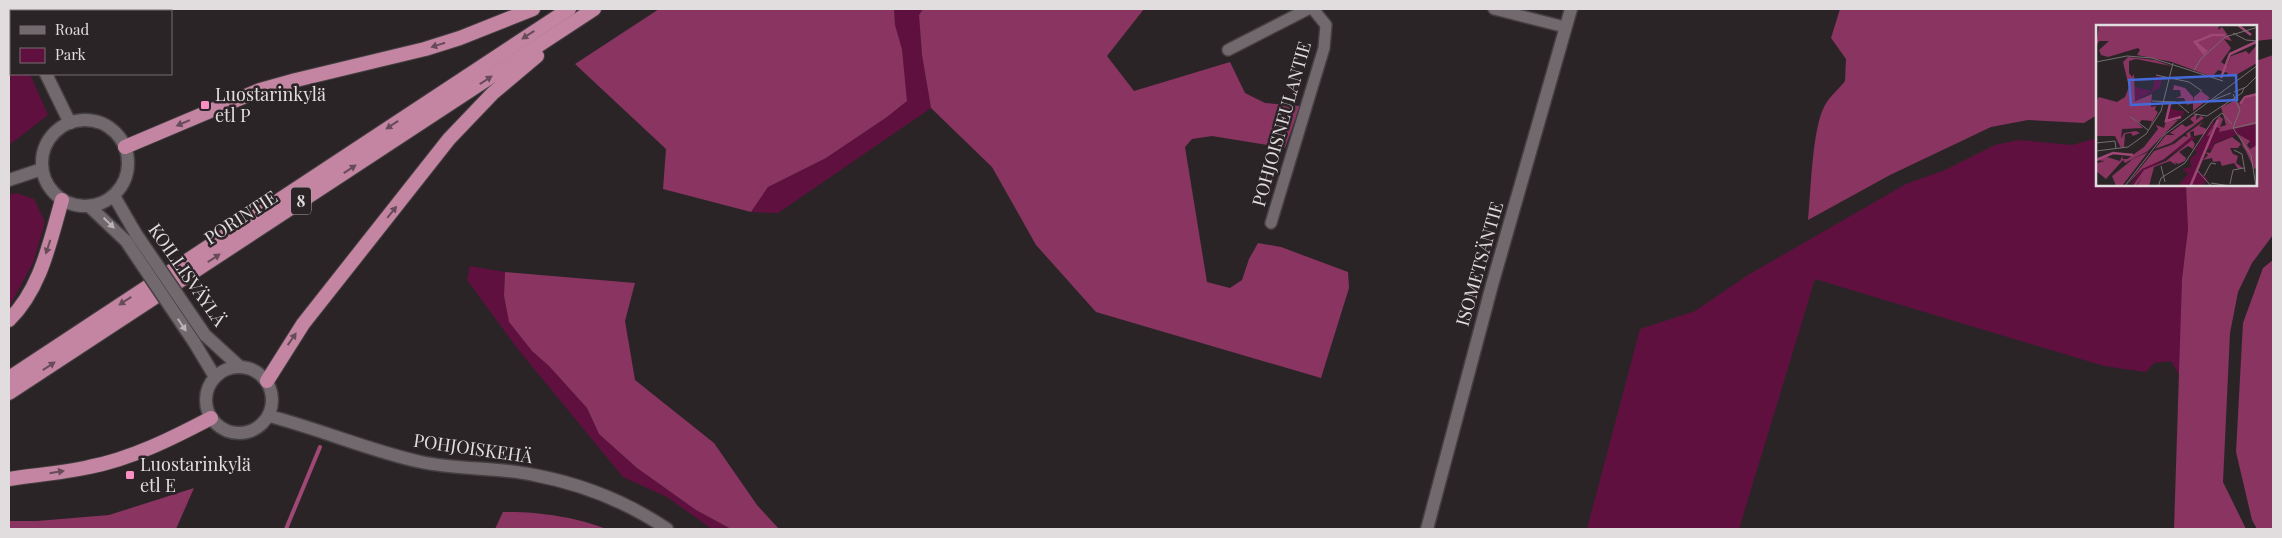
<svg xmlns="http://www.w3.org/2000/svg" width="2282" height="538" viewBox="0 0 2282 538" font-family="'Playfair Display',serif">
	<rect width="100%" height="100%" fill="#2b2427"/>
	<g fill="#60103f">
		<path d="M894,9h29l-4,6 3,40 9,53 -153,105 -27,-1 17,-25 58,-29 61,-41 20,-16 -5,-52 -7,-24z"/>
		<path d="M11,38v36h19l18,41 -39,30v-106z"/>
		<path d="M2097,138v47h89l2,44 -6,50 -2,97 -9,-15 -17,2 -8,9 -42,-6 -289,-87 -76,250h-152l53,-200 55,-18 53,-36 158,-91 39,-14 50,-25 24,-5 53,5z"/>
		<path d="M16,193l18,6 11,23 -12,41 -24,44v-112z"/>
		<path d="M470,266l35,6 -1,25 5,25 23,29 17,15 38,42 12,26 38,34 59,42 35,19h-19l-45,-32 -44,-20 -106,-129 -50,-68z"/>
	</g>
	<g fill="#893461">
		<path d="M659,9h235l1,16 7,24 5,52 -20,16 -61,41 -58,29 -17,25 -88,-23 3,-40 -91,-85z"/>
		<path d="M923,9h221l-37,47 27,35 96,-29 15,31 20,10 35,3 -15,42 -73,-12 -20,3 -7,8 22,135 23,6 12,-8 7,-21 9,-16 23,4 67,25 1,16 -28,90 -225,-66 -60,-67 -44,-78 -61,-59 -9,-53 -3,-40z"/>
		<path d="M1840,9h433v30l-17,2v-15h-159v89l-13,8 -56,-3 -37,7 -101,48 -82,45c3,-29 4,-92 17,-115 5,-9 14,-16 20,-24l1,-22 -15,-21z"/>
		<path d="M2273,55v180l-21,28 -14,29 -8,41 -7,149 23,47h-72l8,-250 6,-50 -2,-44h70v-124z"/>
		<path d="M2273,260v269h-16l-5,-9 -16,-68 7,-129 20,-55z"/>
		<path d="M505,272l130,11 -10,38 10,59 79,63 43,62 22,24h-48l-35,-19 -59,-42 -38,-34 -12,-26 -38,-42 -17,-15 -23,-29 -5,-26z"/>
		<path d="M194,488l-18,41h-167v-8h28l72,-6z"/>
		<path d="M503,512c31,-1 75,5 103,17h-111z"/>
	</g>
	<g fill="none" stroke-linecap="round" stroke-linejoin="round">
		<path stroke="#9f4875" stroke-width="4" d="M286,529l34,-82"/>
		<defs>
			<g id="minor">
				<path d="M1494,9l71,18"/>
				<path d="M128,11l6,-2"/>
				<path d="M1228,50l80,-41"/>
				<path d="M9,62l2,-1"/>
				<path d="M1271,223l53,-175 2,-23 -13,-16"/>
			</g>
			<path id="tertiary" d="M9,180l33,-11"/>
			<g id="secondary">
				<path d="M16,9l1,2"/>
				<path d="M46,74l24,49"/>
				<circle cx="85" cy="163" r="43"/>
				<path d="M114,196l22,38"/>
				<path d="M90,207l36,34"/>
				<path d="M205,335l35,32"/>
				<path d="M194,342l21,35"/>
				<circle cx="239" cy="400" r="33"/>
				<path d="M269,416c51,13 101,35 152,46 37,8 76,5 113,13 48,9 93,27 133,54"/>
				<path d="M1427,529l65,-244 79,-276"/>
			</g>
			<g id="trunk">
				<path d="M125,147l135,-57 36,-10 129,-31 35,-11 73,-29"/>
				<path d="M9,320c32,-31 41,-79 53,-120"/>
				<path d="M9,378l560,-369"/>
				<path d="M267,381l36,-57 146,-185 44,-46 44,-37"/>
				<path d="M9,393l585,-384"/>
				<path d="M9,479c26,-4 54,-6 80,-12 42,-8 84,-29 122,-49"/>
			</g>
		</defs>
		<use href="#minor" stroke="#443f41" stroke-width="14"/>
		<use href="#tertiary" stroke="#443f41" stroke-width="15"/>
		<use href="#secondary" stroke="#443f41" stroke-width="15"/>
		<use href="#trunk" stroke="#443f41" stroke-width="16"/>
		<use href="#minor" stroke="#71696d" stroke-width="11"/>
		<use href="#tertiary" stroke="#71696d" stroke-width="12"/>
		<use href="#secondary" stroke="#71696d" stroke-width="12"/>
		<use href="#trunk" stroke="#c485a2" stroke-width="14"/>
		<defs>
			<g id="rail">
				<path d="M48,11l6,-2"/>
				<path d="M9,27l2,-1"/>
			</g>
		</defs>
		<use href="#rail" stroke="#7f797c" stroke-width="5.5"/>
		<use href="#rail" stroke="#2b2427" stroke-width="4" stroke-dasharray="11" stroke-linecap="butt"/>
		<defs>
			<g id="secondary-bridge">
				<path d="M136,234l69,101"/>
				<path d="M126,241l68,101"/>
			</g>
		</defs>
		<use href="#secondary-bridge" stroke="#443f41" stroke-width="15" stroke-linecap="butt"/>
		<use href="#secondary-bridge" stroke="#71696d" stroke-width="12"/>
	</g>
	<defs><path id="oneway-solid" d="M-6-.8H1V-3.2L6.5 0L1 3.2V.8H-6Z" transform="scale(1.25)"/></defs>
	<g fill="#684b58">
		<use href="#oneway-solid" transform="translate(528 35) rotate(147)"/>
		<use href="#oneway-solid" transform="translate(438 45) rotate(162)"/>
		<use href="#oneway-solid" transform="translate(486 80) rotate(-33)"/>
		<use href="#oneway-solid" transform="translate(183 123) rotate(157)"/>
		<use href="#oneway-solid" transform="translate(392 125) rotate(146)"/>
		<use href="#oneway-solid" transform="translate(350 169) rotate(-33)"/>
		<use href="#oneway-solid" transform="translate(392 212) rotate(-51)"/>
		<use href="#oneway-solid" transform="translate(48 247) rotate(108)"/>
		<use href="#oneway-solid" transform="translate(214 258) rotate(-33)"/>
		<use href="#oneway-solid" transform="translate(125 301) rotate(147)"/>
		<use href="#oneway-solid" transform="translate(292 339) rotate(-55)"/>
		<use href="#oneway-solid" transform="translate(49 366) rotate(-33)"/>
		<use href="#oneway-solid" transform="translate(57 472) rotate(-9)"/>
	</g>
	<g fill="#bab4b6">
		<use href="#oneway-solid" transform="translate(109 223) rotate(44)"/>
		<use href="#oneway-solid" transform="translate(182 325) rotate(56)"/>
	</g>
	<g fill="#fb8fc4" stroke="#2b2427" stroke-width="2">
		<rect x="200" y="100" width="10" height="10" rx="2.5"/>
		<rect x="125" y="470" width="10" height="10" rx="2.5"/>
	</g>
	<g text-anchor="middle" stroke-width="5" stroke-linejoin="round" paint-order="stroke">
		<rect fill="#2b2427" stroke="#aaa5a7" stroke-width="1" x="291" y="187.5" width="20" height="27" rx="4"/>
		<g font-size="16" font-weight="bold" fill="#e1dcde">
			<text x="301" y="207">8</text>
		</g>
		<g font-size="18" fill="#e1dcde" stroke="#2b2427" text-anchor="start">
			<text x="215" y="101">Luostarinkylä<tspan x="215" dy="21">etl P</tspan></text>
			<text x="140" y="471">Luostarinkylä<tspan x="140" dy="21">etl E</tspan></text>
		</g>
		<g font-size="18" fill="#e1dcde" stroke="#2b2427">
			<text transform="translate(1282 124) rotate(-74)" y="6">POHJOISNEULANTIE</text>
			<text transform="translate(241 218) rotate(-33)" y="6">PORINTIE</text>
			<text transform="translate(1480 264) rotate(-74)" y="6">ISOMETSÄNTIE</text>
			<text transform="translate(187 275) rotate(55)" y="6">KOILLISVÄYLÄ</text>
			<text transform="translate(473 449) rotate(8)" y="6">POHJOISKEHÄ</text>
		</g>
	</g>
	<g transform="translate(2096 25)">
		<rect width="161" height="161" fill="#2b2427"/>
		<path d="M60,51l6,1 -2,11 -25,13v-14l17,4zM73,83l10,3h6l-5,8h-12zM119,93l-5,17 3,-8 7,1v4l37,-8v21l-7,4v-8l-11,-7 -24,9 -3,7 -7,-2 -8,22 11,9 -6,7 -25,1 11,-13 -5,-5 8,-2 -1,-8 7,-6 -2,-3zM94,111l6,2 -42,28 -5,20 4,-18 -24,19 13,-18 12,-6 4,-11 18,-10 -9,15z" fill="#60103f"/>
		<path d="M3,0h120l-1,5 4,-3 10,14 -8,-2 7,9 -10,14 6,4 4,-10 15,-5 3,3 8,-9v18l-21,12 -9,2 1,-4 -10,-3 -6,7 -40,-15 -35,-7 3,-5 -2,-2 -30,9 -7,-2 -2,-5 10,-9h-10l-3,6zM32,32l27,3 16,6 -35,-7 -7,2v12l3,4 2,-3 1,27 -4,2 21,-9 -1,13 5,-1 -1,4 3,2 -9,17 3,-8 -10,-1 -3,3 -10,-9 14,14 -21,1 -1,10 3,-6 12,-2 4,2 -7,3 -2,-3 -6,1 -1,13 -3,1 -6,-12h-19v-35l3,-4 18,5 8,-5 4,-10 -6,-25zM78,60l11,3 8,9 1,6v-6l7,-6 9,7 -17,13v-8l-6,2 -3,-7h-8l5,-2 -1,-6h-7zM161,68v31l-38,8 1,-4 -7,-1 -3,8 -3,1 12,-20 4,3 -3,8 6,-2 -5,-18 15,-7 4,5 9,-10zM101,88l-1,7 5,-4 3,2 -33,25 -16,6 11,-14h9l-5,-2 12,-9 4,3 8,-4 -4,-4zM82,95l-30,31 -23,12 -2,-3 -17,19 -10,-8 1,-8 8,-2 -9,-1 11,-3 13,4 2,-5 1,3h4l17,-12 14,-18 -2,-4 8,3 2,-7zM108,96l-5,5 8,3 -3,5 -10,2v-5l-4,1 1,5 -11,9 -16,13 -22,10 -17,18 29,-36 20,-7 10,-8 4,1 -2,-3zM142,109l12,7 -3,4 3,4 7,-4v23l-3,1zM136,112l13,10 1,4 -5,-7 -3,4h-8l3,6 5,2 -2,7 7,5 -5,1 -4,-6 -12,3 -2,-5 -7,1 -1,-4 -9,2 5,-5 -3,-3 5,1 5,-9zM96,115l3,4 -2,5 -5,-3 -9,6 7,6 -1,3 -7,3 -3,-2 1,3 -6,-4 -16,6 -5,19h-12l5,-9 -6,9 -4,1 12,-17 22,-9zM52,127l-26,34h-6l-4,-10 21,-17z" fill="#893461"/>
		<path fill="none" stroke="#9f4875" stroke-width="2.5" d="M142,0l13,10M98,16l13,11M109,30l-10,-13 17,-7h13M125,53l9,-24 26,-12M74,79l-4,17 15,-4M144,79l5,-7 13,-3M0,135l17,-7 20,2M94,162l28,-67"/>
		<path fill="none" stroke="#746e70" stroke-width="1" d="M137,8l13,7 12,1M0,37l31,-6 25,2 71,23M98,45l7,-11 24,-22 33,-10M60,50l33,7 13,9M138,67l12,-5 12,-12M137,69l7,16 -7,18 18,27 5,32M117,75l18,-7M56,76l24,1 13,11M98,89l13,2 35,-23 2,-5M34,91l18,14M138,103l24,-6M0,118l19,-2 1,8M138,125l8,4 3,18M0,126l32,-4 18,-13 15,-23 12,-48M65,141l4,16M101,145l15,17M108,151l7,-13 5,1M115,158l25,4M134,159l3,-14 11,-2M28,162l40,-52 94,-70M62,162l3,-9 24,-15 28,-43 9,-7 10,11"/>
		<path fill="#446ad9" fill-opacity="0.15" stroke="#446ad9" stroke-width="2.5" d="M140,50l1,25 -106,5 -2,-25z"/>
		<rect width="161" height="161" fill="none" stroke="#e1dcde" stroke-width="2.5"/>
	</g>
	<rect width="2282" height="538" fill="none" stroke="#e1dcde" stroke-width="20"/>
	<rect x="10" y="10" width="162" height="65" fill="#2b2427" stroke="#746e70"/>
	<rect x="20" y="26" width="25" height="8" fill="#71696d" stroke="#746e70"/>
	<text x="55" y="35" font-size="15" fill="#e1dcde">Road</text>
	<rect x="20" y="48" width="25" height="15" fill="#60103f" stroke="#746e70"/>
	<text x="55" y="60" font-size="15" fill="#e1dcde">Park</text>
</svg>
